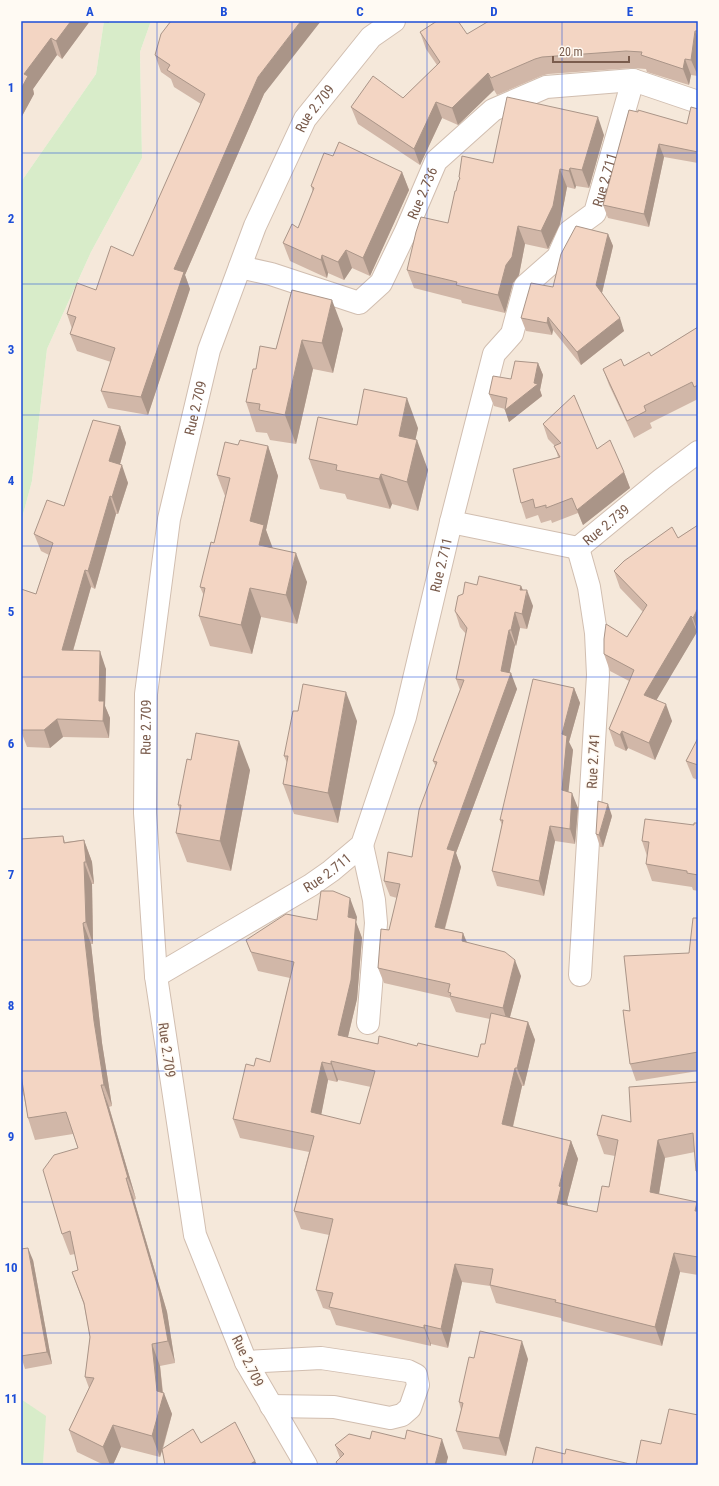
<svg xmlns="http://www.w3.org/2000/svg" width="719" height="1486" viewBox="0 0 719 1486" font-family="'Roboto Condensed',sans-serif">
	<rect width="100%" height="100%" fill="#fdf6ec"/>
	<g fill="#f5e8da">
		<path d="M21,21h83l-8,53 -73,105 -2,1z"/>
		<path d="M151,21h547v1444h-655l2,-49 -24,-17v-877l11,-41 15,-132 44,-97 51,-94 -2,-106z"/>
	</g>
	<g fill="#d8ecc9">
		<path d="M104,21h47l-11,31 2,106 -51,94 -44,97 -15,132 -11,41v-342l2,-1 73,-105z"/>
		<path d="M21,1399l25,17 -3,49h-22z"/>
	</g>
	<g fill="none" stroke-linecap="round" stroke-linejoin="round">
		<defs>
			<g id="minor">
				<path id="s1" d="M240,267l31,7 88,29 22,-20 25,-52 30,-70 57,-51 53,-23 87,-7 65,22"/>
				<path id="s2" d="M451,522l127,26 84,-69 36,-27"/>
				<path d="M578,548l11,39 7,46 2,42 -18,300"/>
				<path d="M362,845l12,55 2,23 -8,100"/>
				<path id="s3" d="M156,976l155,-91 20,-14 31,-26 43,-128 46,-195 43,-168 18,-20 13,-48 33,-29 11,-25 26,-19 38,-133"/>
				<path d="M246,1362l75,-4 87,13 8,4 2,10 -8,23 -8,7 -12,3 -56,-11 -63,-1"/>
				<path id="s4" d="M306,1465l-60,-103 -51,-127 -39,-259 -11,-163 1,-119 23,-175 40,-169 46,-124 50,-107 66,-82 23,-16"/>
			</g>
		</defs>
		<use href="#minor" stroke="#d1beb0" stroke-width="24"/>
		<use href="#minor" stroke="#fff" stroke-width="22"/>
	</g>
	<g fill="#d1b7a8" fill-rule="evenodd">
		<path d="M21,21h69l-28,38 -5,-4 -24,34 1,5 -13,24z"/>
		<path d="M91,21h18v2z"/>
		<path d="M698,21v55l-7,-1 -2,10 -42,-13 -1,-3 -14,-1 -84,6 -7,2 -44,19 -3,-5 -36,35 -16,-7 -22,47 -62,-41 -7,-17 52,-9 34,-33 -11,-16 -6,-17 47,2z"/>
		<path d="M155,55l109,39 -79,181 5,14 -42,126 -40,-7 -7,-17 10,-29 -34,-11 -7,-17 2,-5 -5,-15 29,-24 37,-34 68,-152 -27,-17 -3,-8 -10,-7z"/>
		<path d="M698,109v54l-34,-6 -15,70 -41,-9 -5,-13 26,-95 58,14z"/>
		<path d="M604,135l-15,53 -13,-2 -1,3 -8,-2 -7,37 -12,25 -23,-5 -6,31 -6,8 -8,30 -43,-10 -1,-3 -47,-12 -7,-18 41,-47 11,-43v-3l34,-14z"/>
		<path d="M333,156l69,16 7,18 -39,86 -18,-8 -8,12 -16,-7 -1,5 -37,-17 -7,-18 15,-15 15,-36 -2,-6z"/>
		<path d="M608,234l5,12 -11,47 22,38 -43,34 -28,-35 -1,5 -26,-4 -5,-13z"/>
		<path d="M292,290l51,39 -10,44 -20,-4 -17,75 -26,-4 -3,-7 -11,-1 -10,-30 10,-33 20,-20z"/>
		<path d="M698,327v72l-48,24 2,5 -18,10 -25,-53 -6,-16 21,-3 27,-10z"/>
		<path d="M538,363l5,12 -3,15 2,6 -33,26 -4,-12v-1l-11,-3 -5,-12z"/>
		<path d="M543,424l54,25 27,23 6,16 -47,37 -5,-12 -26,10 -1,-3 -10,3 -3,-8 -12,4 -5,-16 37,-46 -3,-11 -7,-7z"/>
		<path d="M357,425l61,3 -3,12 13,30 -10,41 -26,-7 -2,5 -43,-10 -2,-5 -25,-5 -11,-30z"/>
		<path d="M120,426l6,17 -6,21 8,19 -10,31h-2l-21,75 -4,-2 -18,64 33,18 -1,37 5,12 -1,20 -46,-1 -13,11 -23,-1 -6,-16v-142l15,5 13,-39 -8,-4 -7,-17 30,-28z"/>
		<path d="M238,445l30,1 10,30 -12,54 6,18 35,34 -10,42 -36,-7 -9,37 -42,-8 -11,-30 5,-20 -4,-9 14,-44 11,-47 -8,-21z"/>
		<path d="M698,525v108l-1,-1 -41,68 16,21 -17,39 -27,-12 -2,3 -11,-5 -6,-17 20,-48 -19,-10 -6,-17 23,-17 16,-25 -23,-24 -6,-17 64,-33z"/>
		<path d="M477,585l44,1 2,4 10,16 -6,23 -7,-1 -4,18 -1,-1 -6,28 8,16 -61,164 5,14 -16,62 18,4 4,9 54,34 -11,41 18,5 7,18 -11,46h-2l-9,41 58,14 7,18 -11,42 1,4 29,7 12,-25 6,-31 -11,-2 -7,-19 34,-13 67,-40v94l-2,-5 -1,-19 -30,6 -6,36 39,11v70l-18,-3 -18,74 -100,-25 -1,-3 -65,-15 -6,-17 -28,-4 -14,66 -17,-4v2l-95,-21 -6,-15 -7,-2 -7,-18 13,-55 -28,-6 -7,-18 15,-59 -69,-14 -7,-19 21,-53 16,-4 20,-84 -32,-7 -12,-31 71,-20 40,-3 -1,5 6,16 -5,61 -9,38 30,7 39,2 61,11 7,-13 5,-25 -34,-7 -6,-14 -66,-15 -6,-15 11,-38 8,-32 -7,-2 -6,-15 28,-24 24,-90 -3,-6 27,-71 -4,-11 10,-45 -6,-7 -5,-16 8,-17zM328,1080l9,2 1,-2 33,7 -11,37 -39,-9z"/>
		<path d="M574,688l6,15 -11,39 4,8 -5,42 10,16 -3,36 -20,-3 -11,55 -47,-10 -5,-15 10,-46 -2,-5z"/>
		<path d="M357,721l-19,102 -44,-9 -11,-30 4,-21 -3,-7z"/>
		<path d="M698,738v42l-5,-2 -7,-17z"/>
		<path d="M191,760l59,10 -19,101 -44,-9 -11,-29 4,-22 -2,-6z"/>
		<path d="M612,816l-9,31h-3l-4,-13z"/>
		<path d="M698,823v68l-5,-1 -1,-3 -40,-6 -6,-17 1,-8 -5,-15z"/>
		<path d="M63,836l2,6 19,-2 8,22 2,22h-2l1,60h-2l11,99 10,63 -3,1 27,92 -2,1 33,112 8,51 -15,3 3,26 9,22 -9,35 38,-6 54,18 2,4h-92l-3,-14 -2,6 -39,-10 -8,18h-9l-27,-13 -8,-22 20,-42 -4,-11 5,-40 -6,-32 -12,-33 6,-2 -3,-16 -5,1 -8,-21 16,-86 -5,-14 -38,6 -7,-22 -4,-21 -3,-9v-249z"/>
		<path d="M698,918v153l-62,10 -6,-17v-53l59,-58z"/>
		<path d="M33,1260l19,104 -27,5 -4,-13z"/>
		<path d="M474,1358l54,1 -22,97 -43,-7 -7,-18 5,-21 -2,-8z"/>
		<path d="M335,1445l113,12 -2,8h-109l-1,-3 4,-4z"/>
	</g>
	<g fill="#aa9588">
		<path d="M71,21h19l-28,38 -6,-18z"/>
		<path d="M301,21h20l-57,73 -79,181 5,14 -42,126 -7,-18 33,-128 84,-192z"/>
		<path d="M695,31l3,8v37l-7,-16z"/>
		<path d="M51,38l6,17 -24,34 1,5 -13,24v-29l3,-15z"/>
		<path d="M685,59l6,16 -2,10 -6,-16z"/>
		<path d="M488,73l6,17 -36,35 -6,-17z"/>
		<path d="M436,102l6,16 -22,47 -6,-16z"/>
		<path d="M598,117l6,18 -15,53 -7,-18z"/>
		<path d="M659,144l5,13 -15,70 -5,-13z"/>
		<path d="M570,168l6,18 -1,3 -6,-18z"/>
		<path d="M560,169l7,18 -7,37 -12,25 -7,-18z"/>
		<path d="M402,172l7,18 -39,86 -7,-18z"/>
		<path d="M518,226l7,18 -6,31 -6,8 -8,30 -7,-18 8,-30z"/>
		<path d="M608,234l5,12 -12,51 -5,-12z"/>
		<path d="M346,250l6,18 -8,12 -6,-18z"/>
		<path d="M322,255l6,18 -1,5 -6,-18z"/>
		<path d="M332,300l11,29 -10,44 -11,-30z"/>
		<path d="M548,317l5,13 -1,5 -5,-12z"/>
		<path d="M620,318l4,13 -43,34 -4,-13z"/>
		<path d="M302,340l11,29 -17,75 -11,-29z"/>
		<path d="M538,363l5,12 -3,15 2,6 -33,26 -4,-12 29,-27z"/>
		<path d="M407,398l11,30 -8,37 -11,-29z"/>
		<path d="M120,426l6,17 -10,35 -7,-17z"/>
		<path d="M417,440l11,30 -10,41 -11,-29z"/>
		<path d="M268,446l10,30 -12,54 9,24 -5,20 -20,-53z"/>
		<path d="M122,465l6,18 -10,31 -6,-17z"/>
		<path d="M624,472l6,16 -47,37 -6,-15z"/>
		<path d="M381,474l11,30 -2,5 -11,-30z"/>
		<path d="M110,496l6,18 -21,75 -7,-18z"/>
		<path d="M296,553l11,29 -10,42 -11,-29z"/>
		<path d="M85,570l6,17 -23,81 -6,-18z"/>
		<path d="M521,586l5,12 1,-8 6,16 -6,23 -5,-15 -2,-24z"/>
		<path d="M250,588l11,29 -9,37 -11,-29z"/>
		<path d="M698,608v25l-5,-15z"/>
		<path d="M515,612l5,16 -4,18 -5,-16z"/>
		<path d="M691,616l6,16 -47,79 -6,-16z"/>
		<path d="M509,630l6,15 -8,41 -6,-15z"/>
		<path d="M100,651l6,18 -1,37 5,12 -1,20 -6,-17 -4,-20z"/>
		<path d="M511,673l6,16 -61,164 5,14 -20,75 -6,-15 12,-78z"/>
		<path d="M574,688l6,15 -11,39 4,8 -6,55 -5,-15v-56z"/>
		<path d="M346,692l11,29 -19,102 -10,-30z"/>
		<path d="M666,704l6,17 -17,39 -6,-17z"/>
		<path d="M57,719l6,18 -13,11 -6,-18z"/>
		<path d="M622,731l6,17 -2,3 -6,-16z"/>
		<path d="M239,741l11,29 -19,101 -11,-30z"/>
		<path d="M572,793l6,15 -3,36 -5,-15z"/>
		<path d="M608,804l4,12 -9,31 -4,-12z"/>
		<path d="M550,826l5,15 -11,55 -5,-15z"/>
		<path d="M84,840l8,22 2,22 -8,-22z"/>
		<path d="M84,862l8,22 1,60 -7,-22z"/>
		<path d="M350,898l7,19 -1,5 6,16 -5,61 -13,54 -6,-18 10,-118z"/>
		<path d="M83,923l8,21 11,99 10,63 -8,-21 -10,-64z"/>
		<path d="M463,933l6,16 -7,-8z"/>
		<path d="M515,960l6,16 -13,48 -5,-16z"/>
		<path d="M528,1022l7,18 -11,46 -7,-18z"/>
		<path d="M331,1061l7,19 -1,2 -6,-18z"/>
		<path d="M322,1062l6,18 -10,51 -7,-19z"/>
		<path d="M515,1068l7,18 -13,57 -7,-19z"/>
		<path d="M101,1085l8,22 27,92 -8,-21z"/>
		<path d="M658,1140l7,18 -9,53 -6,-19z"/>
		<path d="M571,1141l7,18 -11,42 1,4 -11,-2 2,-17z"/>
		<path d="M126,1178l8,22 33,112 8,51 -7,-22z"/>
		<path d="M697,1202l1,3v14l-3,-8z"/>
		<path d="M28,1248l5,12 19,104 -5,-12z"/>
		<path d="M674,1253l6,19 -18,74 -7,-19z"/>
		<path d="M455,1264l7,18 -14,66 -7,-19z"/>
		<path d="M424,1325l7,19v2l-7,-18z"/>
		<path d="M522,1341l6,18 -22,97 -7,-18z"/>
		<path d="M152,1344l8,22 3,31 1,-4 8,21 -12,43 -8,-21 5,-45z"/>
		<path d="M113,1425l8,22 -8,18h-3l-7,-18z"/>
		<path d="M442,1439l6,18 -2,8h-11z"/>
		<path d="M255,1461l2,4h-8z"/>
	</g>
	<g fill="#f3d5c3" stroke="#aa9588" fill-rule="evenodd">
		<path d="M21,21h50l-15,20 -5,-3 -27,36 4,2 -7,13z"/>
		<path d="M171,21h130l-43,56 -84,192 10,3 -43,125 -40,-6 14,-43 -45,-14 6,-17 -9,-3 10,-31 19,7 15,-44 22,10 72,-162 -38,-24 3,-5 -15,-10 6,-21z"/>
		<path d="M437,21h21l9,13 22,-13h209v10h-3l-4,29 -6,-1 -2,10 -42,-14 1,-3 -16,-1 -84,6 -7,2 -44,19 -3,-5 -36,35 -16,-6 -22,47 -63,-42 22,-31 30,22 37,-36 -20,-30z"/>
		<path d="M507,97l91,20 -16,53 -12,-2 -1,3 -9,-2 -7,37 -12,25 -23,-5 -6,31 -6,8 -8,30 -42,-10 1,-3 -50,-12 9,-38 5,-15 27,6 7,-32h1l2,-9 2,-4 -1,-1 3,-21 31,7z"/>
		<path d="M691,107l7,2v43l-39,-8 -15,70 -41,-9 26,-95 9,2v-2l49,14z"/>
		<path d="M339,142l63,30 -39,86 -17,-8 -8,12 -16,-7 -1,5 -38,-17 9,-19 6,4 16,-40 -3,-2 13,-33 9,3z"/>
		<path d="M576,226l32,8 -12,51 24,33 -43,34 -29,-35 -1,6 -26,-5 10,-35 22,4 8,-33z"/>
		<path d="M292,290l40,10 -10,43 -20,-3 -17,75 -26,-5 1,-6 -14,-2 7,-33h3l4,-23 16,3z"/>
		<path d="M698,327v58l-4,2 -2,-5 -48,24 2,5 -19,10 -24,-52 18,-10 3,7 25,-14 2,4z"/>
		<path d="M515,361l23,2 -4,20 4,1 -33,26 2,-12 -18,-4 4,-18 18,3z"/>
		<path d="M364,389l43,9 -8,38 18,4 -10,42 -26,-8 -2,5 -43,-9 1,-5 -28,-6 9,-42 39,8z"/>
		<path d="M574,395l23,54 13,-9 14,32 -47,38 -5,-12 -26,10v-3l-11,3 -2,-9 -12,4 -8,-34 47,-12 -6,-11 7,-3 -18,-19z"/>
		<path d="M93,420l27,6 -11,35 13,4 -10,32 -2,-1 -22,75 -3,-1 -23,80 38,1 -1,50h5l-1,20 -46,-2 -13,11h-23v-141l15,5 17,-51 -19,-9 13,-34 17,6z"/>
		<path d="M240,440l28,6 -18,75 14,4 -5,20 37,8 -10,42 -36,-7 -9,37 -42,-9 6,-28 -5,-1 11,-45 3,1 16,-65 -13,-3 8,-33 13,3z"/>
		<path d="M698,525v83l-5,10 -2,-2 -47,79 22,9 -17,39 -27,-12 -2,4 -11,-6 25,-59 -30,-16v-15l2,-15 21,13 20,-32 -33,-34 10,-10 48,-34 6,11z"/>
		<path d="M479,576l42,10 -1,4h7l-5,24 -7,-2 -4,18h-2l-8,41 10,2 -64,176 8,2 -20,76 28,6 -1,8 43,11 10,8 -12,48 -53,-12 1,-3 -3,-1 2,-8 -72,-16 3,-39 8,1 11,-46 -16,-3 4,-29 24,5 7,-47 18,-48 -4,-1 31,-81 -8,-1 11,-51 -12,-17 3,-15 5,-2 2,-12 12,3z"/>
		<path d="M533,679l41,9 -12,46 5,2 -5,54 10,3 -2,36 -20,-3 -11,55 -47,-10 11,-51h-3z"/>
		<path d="M303,684l43,8 -18,101 -45,-9 5,-28h-4l9,-45h5z"/>
		<path d="M196,733l43,8 -19,100 -44,-8 5,-28h-3l9,-46 4,1z"/>
		<path d="M698,738v27l-12,-4z"/>
		<path d="M598,801l10,3 -9,31 -3,-1z"/>
		<path d="M645,819l49,6v-2h4v52l-11,-2v-2l-41,-7 3,-22 -7,-1z"/>
		<path d="M63,836l1,7 20,-3 2,22h-2l2,60 -3,1 11,98 10,64h-3l27,93h-2l33,113 9,50 -16,3 5,47 7,2 -12,43 -39,-11 -10,22 -34,-17 25,-52 -9,-1 5,-40 -6,-34 -12,-31 6,-2 -8,-39 -8,3 -19,-64 11,-15 24,-7 -12,-36 -38,6 -7,-43v-236z"/>
		<path d="M321,891h12l17,7 -2,19 8,2 -5,61 -13,55 40,9 1,-8 38,10 1,-3 60,14 3,-13h4l6,-31 37,9 -11,46h-2l-13,56 69,17 -12,45 2,1 -4,16 40,9 5,-26 7,1 9,-47 -21,-5 5,-20 29,7 -2,-35 69,-5v89h-2l-3,-38 -35,7 -8,52 47,10 -2,9h3v46l-24,-4 -19,74 -100,-25 1,-2 -66,-15 3,-16 -38,-5 -14,65 -17,-4v3l-95,-21 4,-14 -17,-3 17,-71 -39,-8 20,-75 -81,-17 13,-55 8,2 2,-8 14,4 24,-100 -43,-10 -5,-12 40,-26 31,6zM331,1061l44,10 -15,53 -49,-12 11,-50 9,2z"/>
		<path d="M693,918h5v134l-68,12 -7,-54 7,1 -6,-55 65,-3z"/>
		<path d="M28,1248l19,104 -26,4v-107z"/>
		<path d="M480,1331l42,10 -23,97 -43,-7 7,-28 -4,-1 10,-45 5,1z"/>
		<path d="M669,1409l29,6v50h-62l5,-25 20,4z"/>
		<path d="M235,1422l20,39 -6,4h-84l-3,-16 31,-20 8,14z"/>
		<path d="M407,1430l35,9 -7,26h-97l-2,-3 8,-8 -9,-9 14,-11 21,5 2,-8 33,8z"/>
		<path d="M536,1447l29,7 1,-5 68,16h-102z"/>
	</g>
	<path fill="none" stroke="#1d4ed8" stroke-width="1" stroke-opacity="0.55" d="M157,21v1444M292,21v1444M427,21v1444M562,21v1444M21,153h677M21,284h677M21,415h677M21,546h677M21,677h677M21,809h677M21,940h677M21,1071h677M21,1202h677M21,1333h677"/>
	<g text-anchor="middle" stroke-width="3" stroke-linejoin="round" paint-order="stroke">
		<g font-size="14" fill="#7a5c4d" stroke="#fffaf3">
			<text dy="5" stroke="none"><textPath href="#s4" startOffset="1415">Rue 2.709</textPath></text>
			<text dy="5" stroke="none"><textPath href="#s3" startOffset="968">Rue 2.711</textPath></text>
			<text dy="5" stroke="none"><textPath href="#s1" startOffset="253">Rue 2.736</textPath></text>
			<text dy="5" stroke="none"><textPath href="#s4" startOffset="1091">Rue 2.709</textPath></text>
			<text dy="5" stroke="none"><textPath href="#s2" startOffset="166">Rue 2.739</textPath></text>
			<text dy="5" stroke="none"><textPath href="#s3" startOffset="536">Rue 2.711</textPath></text>
			<text dy="5" stroke="none"><textPath href="#s4" startOffset="767">Rue 2.709</textPath></text>
			<text transform="translate(593 761) rotate(-87)" y="5">Rue 2.741</text>
			<text dy="5" stroke="none"><textPath href="#s3" startOffset="200">Rue 2.711</textPath></text>
			<text transform="translate(167 1050) rotate(82)" y="5">Rue 2.709</text>
			<text transform="translate(248 1361) rotate(64)" y="5">Rue 2.709</text>
		</g>
	</g>
	<rect width="719" height="1486" fill="none" stroke="#fffaf3" stroke-width="44"/>
	<path d="M553 56v6h76v-6" fill="none" stroke="#7a5c4d" stroke-width="2"/>
	<text x="559" y="56" font-size="12" fill="#7a5c4d" stroke="#fffaf3" stroke-width="3" paint-order="stroke">20 m</text>
	<rect x="22" y="22" width="675" height="1442" fill="none" stroke="#1d4ed8" stroke-width="1.5"/>
	<g font-size="13" text-anchor="middle" font-weight="bold" fill="#1d4ed8">
		<text x="90" y="16">A</text>
		<text x="224" y="16">B</text>
		<text x="360" y="16">C</text>
		<text x="494" y="16">D</text>
		<text x="630" y="16">E</text>
		<text x="11" y="92">1</text>
		<text x="11" y="223">2</text>
		<text x="11" y="354">3</text>
		<text x="11" y="485">4</text>
		<text x="11" y="616">5</text>
		<text x="11" y="748">6</text>
		<text x="11" y="879">7</text>
		<text x="11" y="1010">8</text>
		<text x="11" y="1141">9</text>
		<text x="11" y="1272">10</text>
		<text x="11" y="1403">11</text>
	</g>
</svg>
